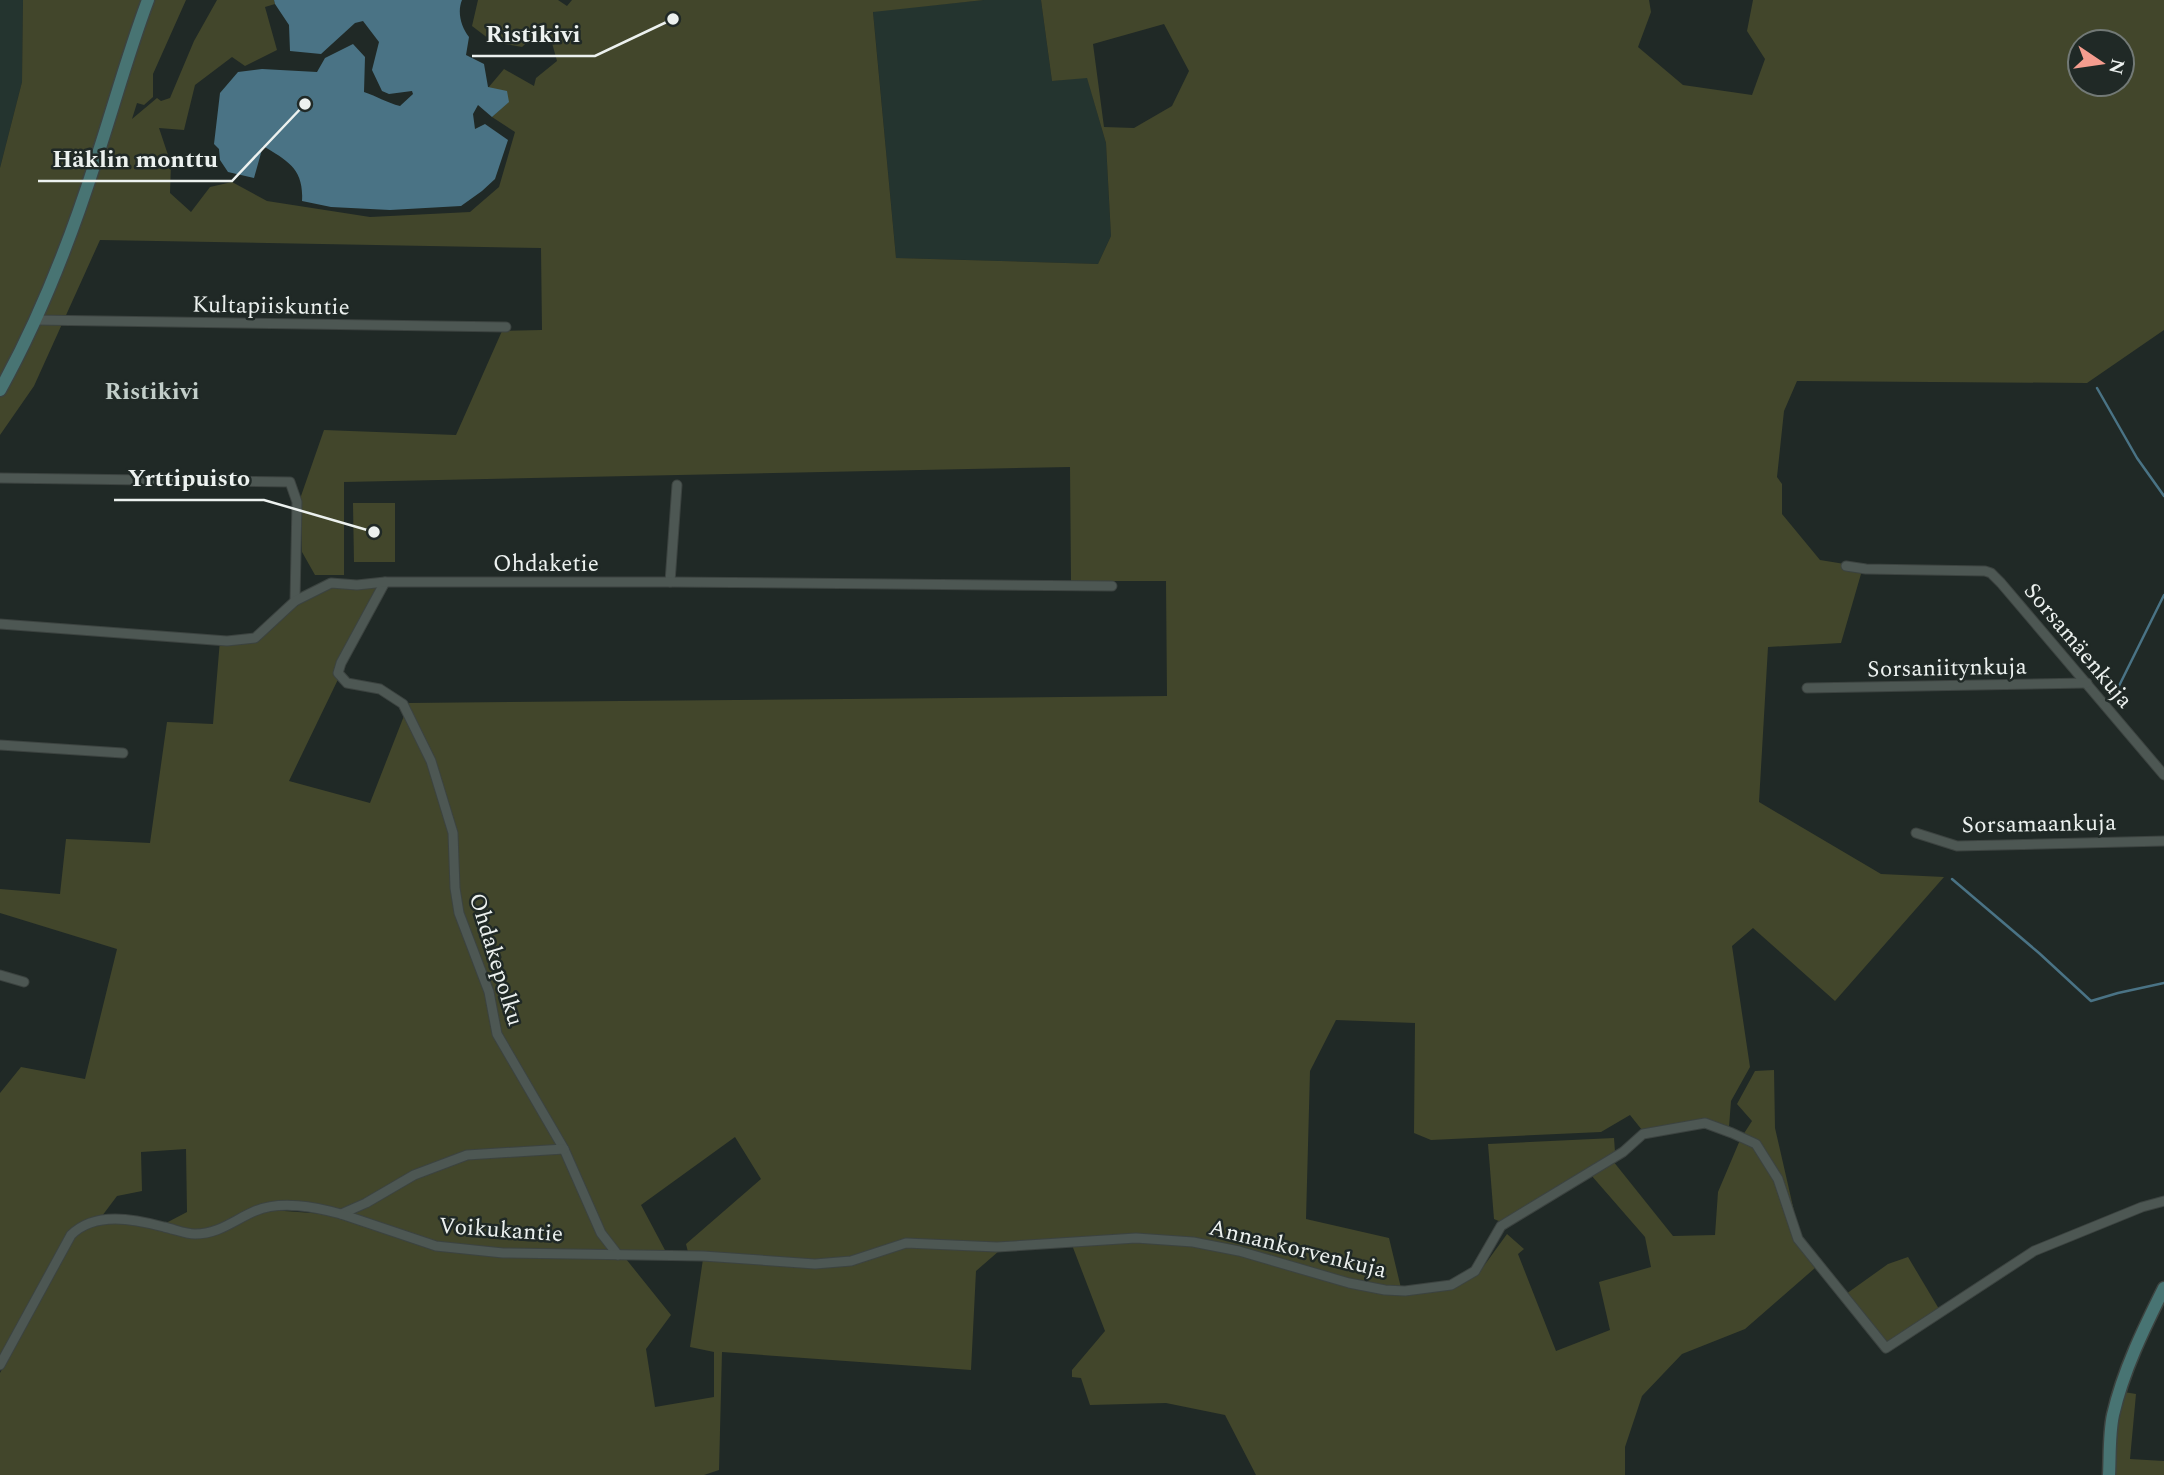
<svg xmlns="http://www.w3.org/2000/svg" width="2164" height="1475" viewBox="0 0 2164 1475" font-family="Spectral,serif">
	<rect width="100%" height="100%" fill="#202926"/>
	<g fill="#24342f">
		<path d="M0,0h23l-1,82 -22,86z"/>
		<path d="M984,0h57l11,81 35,-4 19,66 5,93 -13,28 -202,-6 -23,-247z"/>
	</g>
	<g fill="#42462b" fill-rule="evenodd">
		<path d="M23,0h163l-33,74v23l-9,8 -7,-2 -5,16 25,-21 4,3 9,-3 24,-57 23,-41h57l1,4 -10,3 12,43 -32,16 -13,-9 -37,28 -11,45 -25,-2 12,36 -1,29 21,19 19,-25 22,-5 35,19 103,16 100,-5 29,-25 16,-55 -23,-15 16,-15 -20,-14 16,-19 30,17 2,-8 21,-17 -5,-18 -21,-4 -9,8 -29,-5 -21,-16 6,-26h80l9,6 5,-6h412l-111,12 23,246 202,6 13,-28 -5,-93 -19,-65 -35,3 -11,-81h608l2,12 -13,35 45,38 69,10 13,-36 -18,-28 6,-31h411v330l-77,53 -290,-2 -13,30 -7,66 5,7v30l38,46 43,7 -22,76 -73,4 -9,155 122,72 63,3 -109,124 -82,-73 -21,18 18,121 -19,34 -2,26 -24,-8 -63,11 -12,-15 -29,17 -170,8 -17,-7 1,-110 -79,-3 -26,51 -4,148 83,19 12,50 -15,-1 -36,-7 -156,-42 -194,6 -94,-5 -56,19 -34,3 -128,-9 -2,-8 75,-65 -26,-42 -94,68 25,47 -162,-2 -67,-7 -144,-40 -84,27 -18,2 -25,-9 21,-11 -1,-63 -45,3 1,39 -25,5 -15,20 -21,6 -13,12 -68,124v-265l21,-26 64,12 32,-130 -117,-36v-24l60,5 6,-55 84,4 17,-121 46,2 7,-84 35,-2 40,-37 36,-18 54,-1 -96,199 81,22 39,-100 758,-7 -1,-115h-95l-1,-114 -726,15v93h-29l-13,-23 -1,-56 23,-66 132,5 46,-104 40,-1 -1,-82 -441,-8 -66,146 -34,49v-267l22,-86zM1164,24l25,47 -17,35 -38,22 -30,-1 -11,-83zM2080,42h42v42h-42z"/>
		<path d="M353,503h42v59h-41z"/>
		<path d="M1774,1070l1,58 19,83 -13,-33 -38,-43 9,-14 -15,-17 18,-33z"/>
		<path d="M1614,1138l1,14 -114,70 -7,-3 -6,-75z"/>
		<path d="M1740,1140l14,8 20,33 21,61 20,26 -70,61 -63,25 -40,42 -17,51v28h-369l-31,-60 -59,-12 -76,2 -9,-27 -9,-1v-7l33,-39 -33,-86 64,-5 56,5 213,49 48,-5 25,-15 29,-40 17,15 -6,5 38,97 54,-21 -11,-48 52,-15 -6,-30 -54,-62 22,-14 60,75 42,-1 3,-43z"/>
		<path d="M271,1210l54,4 110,36 191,9 45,56 -25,34 9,58 59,-10v-45l-24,-5 13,-88 114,8 89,-21 93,5 -23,20 -5,99 -249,-18 -3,118 -15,5h-704v-102l73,-135c33,-33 79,-5 118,-1 30,4 52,-20 80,-27z"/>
		<path d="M1908,1257l31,52 -54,34 -39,-49 42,-30z"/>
		<path d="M2124,1392l12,2 -6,65 34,2v14h-52l4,-42z"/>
	</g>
	<path fill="#4a7385" d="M274,0h188c-5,12 -1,27 7,37l-3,18 18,9 4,23 19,4 2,11 -17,15 -14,-12 -5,9 2,15 10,-5 23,16 -13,39 -13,12 -21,15 -71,4 -59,-3 -29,-6c2,-32 -14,-40 -39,-55l-9,32 -26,-6 -8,-12 -1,-11 -5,-5 6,-51 18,-21 24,-3 55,3 8,-14 28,-14 12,13 -1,35c13,4 23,11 36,14l13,-12 -1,-3 -23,3 -7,-3 -10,-21 7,-28 -16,-21 -8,2 -34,31 -31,-3 -1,-26 -14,-21z"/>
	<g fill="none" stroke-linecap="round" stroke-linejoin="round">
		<g stroke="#4a7385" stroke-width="2.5">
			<path d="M2097,388l40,70 27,38"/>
			<path d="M2114,696l50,-101"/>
			<path d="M1952,879l87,74 52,48 27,-8 46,-10"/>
		</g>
		<defs>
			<g id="minor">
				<path d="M35,320l471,7"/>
				<path d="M0,478l290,4 7,20 -2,99"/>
				<path d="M1846,566l20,3 119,2 6,2 10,10 163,192"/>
				<path d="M385,582l-44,81 -3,10 9,10 33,6 23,15 28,57 22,72 2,55 4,25 30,79 8,42 67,115 37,84 17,22"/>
				<path d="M670,582l7,-97"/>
				<path d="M0,624l227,17 28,-3 40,-37 36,-18 26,2 28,-3h285l442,4"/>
				<path d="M1807,688l280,-5"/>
				<path d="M0,745l123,8"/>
				<path d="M1916,833l41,13 207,-5"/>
				<path d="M0,975l24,7"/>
				<path d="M341,1214l25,-11 48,-28 53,-20 97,-6"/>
				<path d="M0,1365l71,-130c24,-24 63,-16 93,-8 10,2 21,7 31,7 24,0 39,-14 60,-23 26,-11 60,-4 86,3l95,32 67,7 200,3 112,8 36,-3 55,-18 91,4 139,-9 57,4 46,9 110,32 36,7 20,1 46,-6 24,-14 26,-45 122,-74 20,-18 62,-11 27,10 24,11 22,35 20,60 88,109 148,-97 108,-44 22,-6"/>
			</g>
			<g id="secondary">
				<path d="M0,390c40,-72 70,-149 95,-227 18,-54 33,-110 53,-163"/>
				<path d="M2109,1475c1,-19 0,-41 4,-60 10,-44 31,-87 51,-127"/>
			</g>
		</defs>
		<use href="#minor" stroke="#3c4340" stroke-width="11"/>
		<use href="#secondary" stroke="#3c4340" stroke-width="15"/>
		<use href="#minor" stroke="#4d5753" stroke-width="9"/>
		<use href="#secondary" stroke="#487473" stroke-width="12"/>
	</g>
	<g text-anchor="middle" stroke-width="5" stroke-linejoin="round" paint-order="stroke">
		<g font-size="23" fill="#ecf1ef" stroke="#202926">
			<text transform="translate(271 305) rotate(1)" y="8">Kultapiiskuntie</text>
			<text x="546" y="571">Ohdaketie</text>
			<text transform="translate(2079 645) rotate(50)" y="8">Sorsamäenkuja</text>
			<text transform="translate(1947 667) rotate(-1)" y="8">Sorsaniitynkuja</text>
			<text transform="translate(2039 823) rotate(-1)" y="8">Sorsamaankuja</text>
			<text transform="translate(497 959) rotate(73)" y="8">Ohdakepolku</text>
			<text transform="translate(501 1229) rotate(4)" y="8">Voikukantie</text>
			<text transform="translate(1298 1248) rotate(14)" y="8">Annankorvenkuja</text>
		</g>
		<g font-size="24" font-weight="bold" fill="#c2cec9" stroke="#202926">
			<text x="152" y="399">Ristikivi</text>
		</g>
	</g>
	<path fill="none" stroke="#ecf1ef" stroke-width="2.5" d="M673 19L595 56H472M305 104L232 181H38M374 532L264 500H114"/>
	<g fill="#ecf1ef" stroke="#202926" stroke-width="2.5">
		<circle cx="673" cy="19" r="7"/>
		<circle cx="305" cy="104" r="7"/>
		<circle cx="374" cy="532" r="7"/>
	</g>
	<g font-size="24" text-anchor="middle" font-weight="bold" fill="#ecf1ef" stroke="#202926" stroke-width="5" stroke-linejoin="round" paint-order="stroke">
		<text x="533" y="42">Ristikivi</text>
		<text x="135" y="167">Häklin monttu</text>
		<text x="189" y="486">Yrttipuisto</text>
	</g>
	<g transform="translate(2101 63) rotate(103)"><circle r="33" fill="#202926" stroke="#727976" stroke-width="2"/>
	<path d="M0-5L12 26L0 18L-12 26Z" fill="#f59d8f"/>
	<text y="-10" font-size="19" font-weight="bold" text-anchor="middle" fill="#ecf1ef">N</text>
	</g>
</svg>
